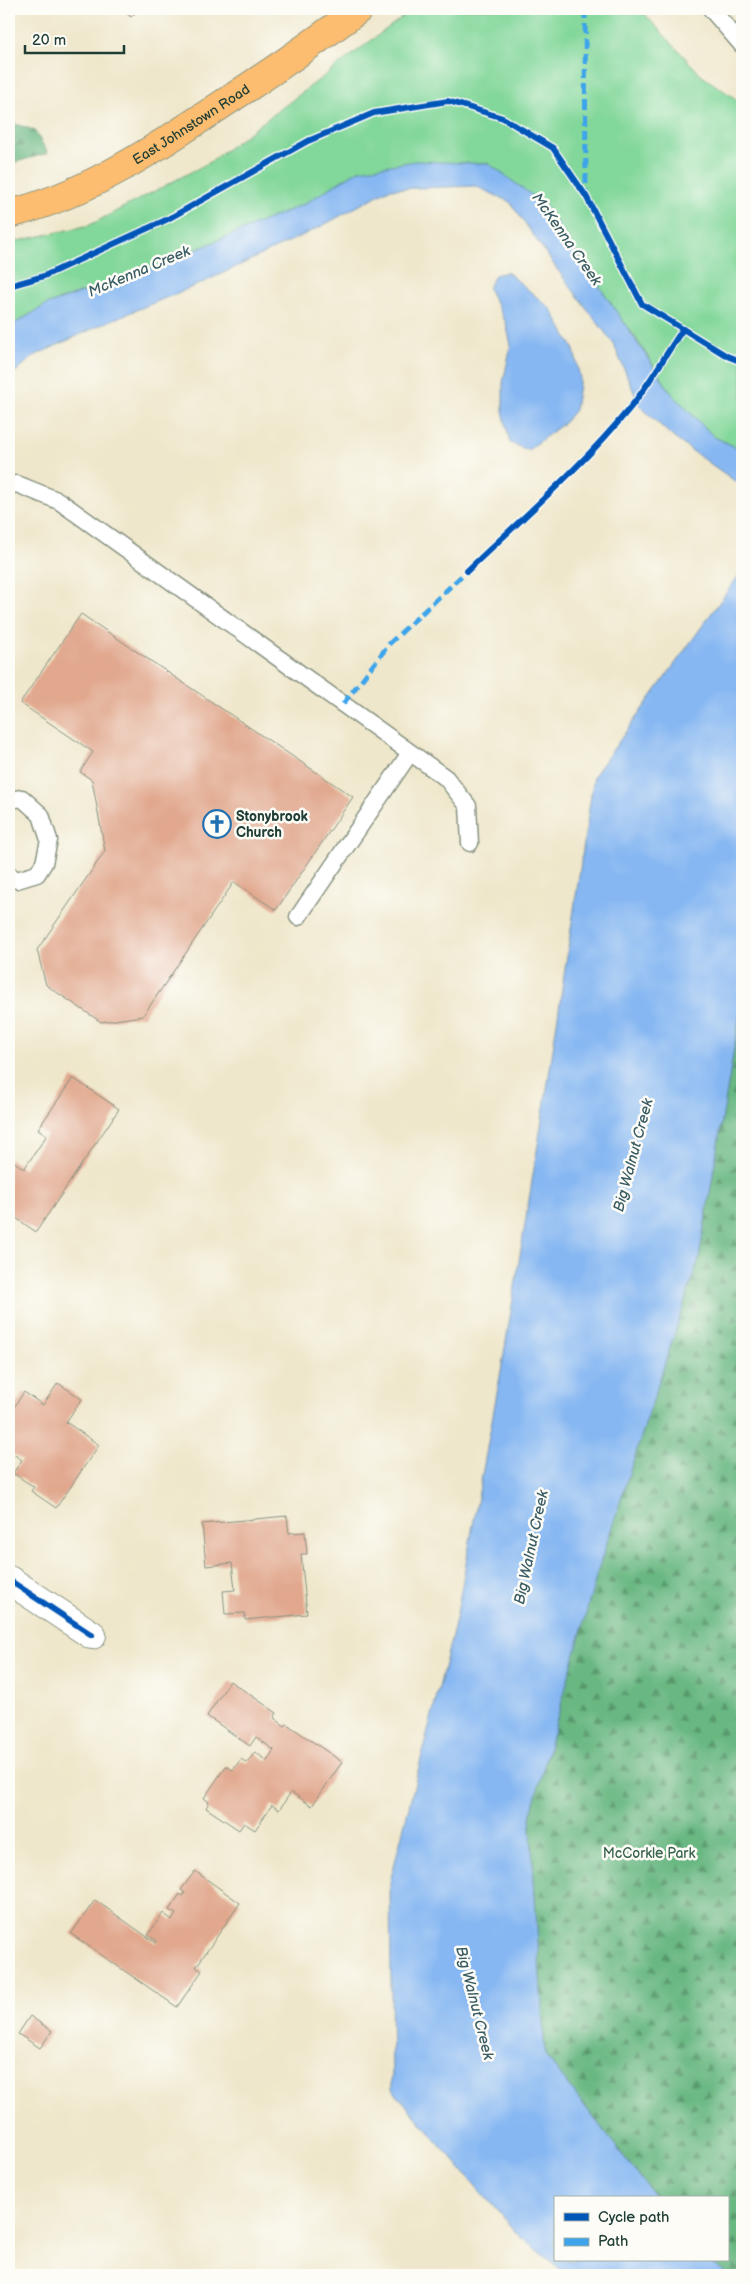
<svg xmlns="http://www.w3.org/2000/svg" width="751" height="2284" viewBox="0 0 751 2284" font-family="'Balsamiq Sans',sans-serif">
	<defs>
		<pattern id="forest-firs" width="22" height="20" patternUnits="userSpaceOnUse" patternTransform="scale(1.25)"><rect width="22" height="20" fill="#69b882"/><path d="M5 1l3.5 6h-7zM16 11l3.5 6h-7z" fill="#56976b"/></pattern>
	</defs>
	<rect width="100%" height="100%" fill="#fdfcf7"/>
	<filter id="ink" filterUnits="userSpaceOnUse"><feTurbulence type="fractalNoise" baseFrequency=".02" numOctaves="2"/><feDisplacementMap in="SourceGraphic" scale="10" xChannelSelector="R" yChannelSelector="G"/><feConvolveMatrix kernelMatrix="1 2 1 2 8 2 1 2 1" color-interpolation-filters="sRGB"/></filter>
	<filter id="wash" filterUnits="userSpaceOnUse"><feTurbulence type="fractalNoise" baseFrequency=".0096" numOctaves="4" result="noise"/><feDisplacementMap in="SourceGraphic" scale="20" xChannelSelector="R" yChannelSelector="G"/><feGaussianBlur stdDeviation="1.12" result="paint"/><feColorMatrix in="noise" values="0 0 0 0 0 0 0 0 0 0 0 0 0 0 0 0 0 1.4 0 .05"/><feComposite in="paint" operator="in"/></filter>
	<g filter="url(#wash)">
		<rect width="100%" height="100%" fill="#efe7cb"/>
		<path fill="#82d79a" stroke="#508a67" d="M413,9h227l62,67 40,27v347l-28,-13 -42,-43 -39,-60 -144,-170 -130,6 -55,34 -144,61 -114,40 -37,22v-84l81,-18 120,-63z"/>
		<g fill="url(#forest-firs)" stroke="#447a5b">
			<path d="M9,122l25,8 14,23 -39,11z"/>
			<path d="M742,1001v1274h-13l-21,-15h19v-62h-71l-111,-143 -15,-238 68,-247 101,-312z"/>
		</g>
		<g fill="#86b7f2" stroke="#527a93">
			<path d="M416,161l73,3 55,40 128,190 42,43 28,13v36l-68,-48 -34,-32 -27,-63 -56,-74 -47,-67 -35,-16 -86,3 -67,37 -120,57 -95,39 -73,34 -25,21v-50l37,-22 114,-40 144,-61 55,-34z"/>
			<path d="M507,272l44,37 23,41 6,28 -5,32 -11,13 -36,27 -18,-7 -7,-32v-28l8,-38 -5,-22 -18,-35 7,-13z"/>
			<path d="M742,571v430l-43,257 -101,312 -68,247 15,238 111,143h-101v62h153l21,15h-161l-49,-39 -127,-147 -2,-207 65,-258 48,-264 44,-271 47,-313z"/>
		</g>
		<g id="blocks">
			<g fill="#e1a88e">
				<path d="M122,9h17l-8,8z"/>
				<path d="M81,614l272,183 -77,113 -42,-28 -91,134 -42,6 -55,-37 -9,-35 68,-99 -13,-71 -12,-8 13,-20 -73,-49z"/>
				<path d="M73,1078l46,31 -83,123 -27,-19v-55l15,11 23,-34 -9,-6z"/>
				<path d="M58,1383l24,16 -16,23 33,23 -43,63 -25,-17 3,-4 -21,-14 9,-13 -13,-9v-36l15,-23 19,13z"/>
				<path d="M287,1516l2,17 16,-1 2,22h-6l6,60 -62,6v-7l-20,1 -2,-23 12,-1 -3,-27 -26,3 -4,-42z"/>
				<path d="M230,1681l47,32 -3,5 11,8 2,-2 55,38 -30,44 -21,-14 -12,18 -7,-5 -17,25 -11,-7 -5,7 -33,-22 3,-6 -5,-4 22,-32 7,4 8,-11 6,4 8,-11 12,9 7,-11 -18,-13 -6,9 -43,-30z"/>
				<path d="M195,1871l45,32 -44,64 6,4 -25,36 -106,-73 24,-34 61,43 1,-2 -9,-6 15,-22 9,7 4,-6 -7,-4 11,-16 3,2 2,-3 -4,-3z"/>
				<path d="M30,2016l22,15 -12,17 -22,-14z"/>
			</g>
		</g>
	</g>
	<g filter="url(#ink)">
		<use href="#blocks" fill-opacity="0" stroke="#879280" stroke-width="1"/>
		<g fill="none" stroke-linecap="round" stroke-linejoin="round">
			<defs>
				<g id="service">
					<path d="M711,9l31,36"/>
					<path d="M9,485l8,-1 42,17 387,277 22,28 2,37"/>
					<path d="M9,800l13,-2 19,17 8,25 -5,23 -7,11 -20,6 -8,-5"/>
					<path d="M298,917l112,-164"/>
				</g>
				<path id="minor" d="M9,1580l83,55"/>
				<g id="trunk">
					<path id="s1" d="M9,214c73,-18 138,-60 200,-101 51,-33 101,-67 150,-104"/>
				</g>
			</defs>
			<use href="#service" stroke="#879280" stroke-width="19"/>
			<use href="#minor" stroke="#879280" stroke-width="30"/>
			<use href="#trunk" stroke="#879280" stroke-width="30"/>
			<use href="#service" stroke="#fff" stroke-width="16"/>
			<use href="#minor" stroke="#fff" stroke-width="28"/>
			<use href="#trunk" stroke="#fcbd6f" stroke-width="28"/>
			<g stroke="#3da4eb" stroke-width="5" stroke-dasharray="10 5" stroke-linecap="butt">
				<path d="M585,9l1,185"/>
				<path d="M343,704l47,-61 79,-74"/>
			</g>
			<defs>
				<g id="cycleway">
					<path d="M9,286l35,-10 124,-57 140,-78 66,-28 74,-12 55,17 50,30 33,48 56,108 85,52 15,6"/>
					<path d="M467,571c55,-53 114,-103 162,-162 20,-24 36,-54 54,-80"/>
					<path d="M9,1580l83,55"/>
				</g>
			</defs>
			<use href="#cycleway" stroke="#fdfcf7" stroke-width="9"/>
			<use href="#cycleway" stroke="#0057b8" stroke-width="6"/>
		</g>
	</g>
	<defs>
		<symbol id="church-ring" viewBox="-11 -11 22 22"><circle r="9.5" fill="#fdfcf7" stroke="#1f6fb2" stroke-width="1.5"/><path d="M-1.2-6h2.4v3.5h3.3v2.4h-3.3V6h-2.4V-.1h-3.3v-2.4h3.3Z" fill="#1f6fb2"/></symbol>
	</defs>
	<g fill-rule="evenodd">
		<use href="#church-ring" x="201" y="808" width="32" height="32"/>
	</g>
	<g text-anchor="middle" stroke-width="5" stroke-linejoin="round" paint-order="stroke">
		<g font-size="14" fill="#1f3d34" stroke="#fdfcf7">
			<text dy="5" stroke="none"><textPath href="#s1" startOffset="204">East Johnstown Road</textPath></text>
		</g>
		<g font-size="14" font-weight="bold" fill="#1f3d34" stroke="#fdfcf7" text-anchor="start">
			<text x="236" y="821">Stonybrook<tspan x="236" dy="16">Church</tspan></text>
		</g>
		<g font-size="14" fill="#38644e" stroke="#fdfcf7">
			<text x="649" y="1858">McCorkle Park</text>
		</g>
		<g font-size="15" font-style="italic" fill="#395c64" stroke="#fdfcf7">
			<text transform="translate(567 239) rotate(55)" y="5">McKenna Creek</text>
			<text transform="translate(139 271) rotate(-23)" y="5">McKenna Creek</text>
			<text transform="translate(633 1155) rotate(-75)" y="5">Big Walnut Creek</text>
			<text transform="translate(531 1547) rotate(-78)" y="5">Big Walnut Creek</text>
			<text transform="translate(475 2003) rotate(76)" y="5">Big Walnut Creek</text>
		</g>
	</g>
	<rect width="751" height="2284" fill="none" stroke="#fdfcf7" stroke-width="30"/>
	<rect x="554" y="2196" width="175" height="65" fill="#fdfcf7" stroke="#a4b0a9"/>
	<rect x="564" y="2213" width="25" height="8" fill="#0057b8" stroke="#a4b0a9"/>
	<text x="598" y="2222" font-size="15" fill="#1f3d34">Cycle path</text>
	<rect x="564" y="2238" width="25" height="8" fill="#3da4eb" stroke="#a4b0a9"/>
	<text x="598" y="2246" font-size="15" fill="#1f3d34">Path</text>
	<path d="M25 45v8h99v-8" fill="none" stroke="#1f3d34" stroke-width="2.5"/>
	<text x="32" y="45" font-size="15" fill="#1f3d34" stroke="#fdfcf7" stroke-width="4" paint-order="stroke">20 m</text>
</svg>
